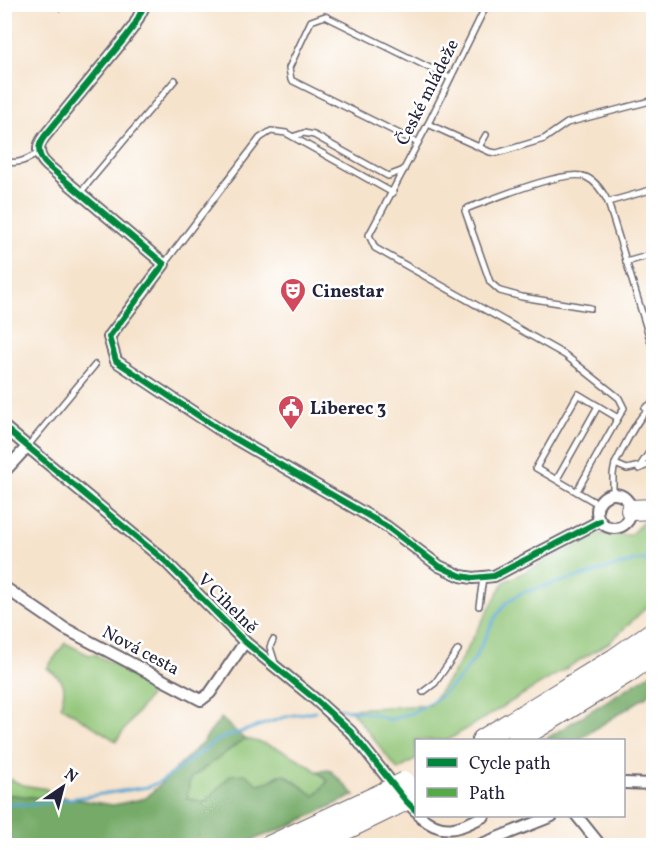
<svg xmlns="http://www.w3.org/2000/svg" width="658" height="850" viewBox="0 0 658 850" font-family="Vollkorn,serif">
	<rect width="100%" height="100%" fill="#fff"/>
	<filter id="ink" filterUnits="userSpaceOnUse"><feTurbulence type="fractalNoise" baseFrequency=".0167" numOctaves="2"/><feDisplacementMap in="SourceGraphic" scale="12" xChannelSelector="R" yChannelSelector="G"/><feConvolveMatrix kernelMatrix="1 2 1 2 8 2 1 2 1" color-interpolation-filters="sRGB"/></filter>
	<filter id="wash" filterUnits="userSpaceOnUse"><feTurbulence type="fractalNoise" baseFrequency=".008" numOctaves="4" result="noise"/><feDisplacementMap in="SourceGraphic" scale="24" xChannelSelector="R" yChannelSelector="G"/><feGaussianBlur stdDeviation="1.35" result="paint"/><feColorMatrix in="noise" values="0 0 0 0 0 0 0 0 0 0 0 0 0 0 0 0 0 1.4 0 .05"/><feComposite in="paint" operator="in"/></filter>
	<g filter="url(#wash)">
		<rect width="100%" height="100%" fill="#f6e3cc"/>
		<g fill="#91c577" stroke="#5a7459" stroke-width="1.5">
			<path d="M647,518h6v83l-43,41 -162,98h-32v19l-18,11 -48,-61 80,-4 25,-35 49,-88 97,-48 29,1z"/>
			<path d="M65,643l24,12 5,-1 60,30 -6,14 -32,43 -55,-35c6,-23 4,-24 -14,-38z"/>
			<path d="M244,739c30,4 62,21 84,42l-13,15 -29,-21h-8l-8,6 -66,22 -17,-5 3,-19z"/>
			<path d="M5,777l18,8 24,4 2,6 -10,3 -34,-4z"/>
		</g>
		<g fill="#74aa68" stroke="#4b6652" stroke-width="1.5">
			<path d="M653,672v20l-75,48h-34z"/>
			<path d="M221,718l23,21 -54,40 -3,19 17,5 27,-28 14,-1 13,10 12,-3 13,-7 32,22 13,-15 -10,-10 12,-1 25,25 -68,32 -48,18 -234,-1v-50l34,4 10,-3 64,10 33,-7 56,-55z"/>
		</g>
		<g fill="none" stroke-linecap="round" stroke-linejoin="round">
			<g stroke="#58a8d2" stroke-width="3">
				<path d="M337,708l36,6 17,6 21,-7 29,-16 21,-20 14,-19 19,-38 12,-17 15,-10 114,-32 19,-2"/>
				<path d="M4,803l26,2 118,-18 15,-7 54,-40 68,-23 30,-6"/>
			</g>
		</g>
	</g>
	<g filter="url(#ink)">
		<g fill="none" stroke-linecap="round" stroke-linejoin="round">
			<defs>
				<g id="lane">
					<path d="M469,4l14,7"/>
					<path d="M487,4l-59,120 -59,111 6,13 190,107 54,43 5,10 -6,10"/>
					<path d="M428,124l62,28 7,1 47,-14 23,-16 87,-23"/>
					<path d="M295,136l9,-3 10,2 74,41 16,-6"/>
					<path d="M418,143l-127,-63 -2,-12 22,-47 14,-5 125,62"/>
					<path d="M479,147l7,-12"/>
					<path d="M4,161c14,4 22,-1 35,-8"/>
					<path d="M80,193l95,-113"/>
					<path d="M608,202l46,150"/>
					<path d="M626,262l28,-8"/>
					<path d="M164,264l96,-126 11,-7 15,2 107,60"/>
					<path d="M590,308l-68,-11 -22,-6 -10,-9 -25,-71 3,-3c23,-8 98,-40 118,-31 11,5 17,15 22,25l46,-13"/>
					<path d="M654,407c-14,2 -32,44 -39,57l12,5 13,-3 14,-21"/>
					<path d="M645,408l9,-6"/>
					<path d="M27,447l68,-82"/>
					<path d="M639,469l15,-7"/>
					<path d="M557,479l41,-73"/>
					<path d="M577,491l41,-73 -40,-24 -42,74 62,36"/>
					<path d="M613,494v-20l2,-10"/>
					<path d="M479,606l4,-28"/>
					<path d="M273,640l-3,7 5,16"/>
					<path d="M423,692l12,-9 23,-33"/>
				</g>
				<g id="street">
					<path d="M145,4l-11,22 -9,12 -81,99c-8,11 -6,20 4,29l116,98 -55,73 7,24 104,69 166,96 53,40 22,10 12,2 21,-2 106,-55"/>
					<path d="M4,427l161,134 80,81 71,58 35,32 55,69 10,10"/>
					<path d="M4,472l23,-25"/>
					<circle cx="614" cy="511" r="17"/>
					<path d="M4,587l60,41 137,72 9,-7 35,-51"/>
					<path d="M624,783l30,1"/>
					<path d="M420,816c23,21 40,12 64,0"/>
					<path d="M577,816l24,30"/>
					<path d="M477,846l75,-30"/>
				</g>
				<g id="highway">
					<path d="M631,510l23,-1"/>
					<path d="M482,740l132,-81 40,-28"/>
					<path d="M517,740l110,-67 27,-19"/>
					<path d="M269,846l114,-53"/>
					<path d="M312,846l82,-40"/>
				</g>
			</defs>
			<use href="#lane" stroke="#6c666e" stroke-width="8"/>
			<use href="#street" stroke="#6c666e" stroke-width="14"/>
			<use href="#highway" stroke="#6c666e" stroke-width="22"/>
			<use href="#lane" stroke="#fff" stroke-width="5"/>
			<use href="#street" stroke="#fff" stroke-width="10"/>
			<use href="#highway" stroke="#fff" stroke-width="20"/>
			<defs>
				<g id="highway-bridge">
					<path d="M383,793l22,-11"/>
					<path d="M394,806l22,-11"/>
				</g>
			</defs>
			<use href="#highway-bridge" stroke="#6c666e" stroke-width="22" stroke-linecap="butt"/>
			<use href="#highway-bridge" stroke="#fff" stroke-width="20"/>
			<path stroke="#53aa46" stroke-width="4.5" stroke-dasharray="9 4.5" stroke-linecap="butt" d="M55,4l7,7"/>
			<defs>
				<g id="cycleway">
					<path d="M145,4l-11,22 -9,12 -81,99c-8,11 -6,20 4,29l116,98 -55,73 7,24 104,69 166,96 53,40 22,10 12,2 21,-2 106,-55"/>
					<path d="M4,427l161,134 80,81 71,58 35,32 55,69 10,10"/>
				</g>
			</defs>
			<use href="#cycleway" stroke="#fff" stroke-width="10"/>
			<use href="#cycleway" stroke="#00873e" stroke-width="6"/>
		</g>
	</g>
	<defs>
		<symbol id="theatre-pin" viewBox="-11 -11 22 30"><path d="M0 17L-7.5 6A9.5 9.5 0 1 1 7.5 6Z" fill="#d1495b" stroke="#fff"/><path d="M-5-5.5Q0-4 5-5.5V0Q5 5 0 6Q-5 5-5 0ZM-3.3-2.5H-1v1.5H-3.3ZM1-2.5H3.3v1.5H1ZM-2.8 1Q0 5.5 2.8 1Z" fill="#fff"/></symbol>
		<symbol id="civic-pin" viewBox="-11 -11 22 30"><path d="M0 17L-7.5 6A9.5 9.5 0 1 1 7.5 6Z" fill="#d1495b" stroke="#fff"/><path d="M-.6-6.5H3V-4.5H.6V-3L4-1V1h2V6H-6V1h2V-1L-.6-3ZM-1.2 2.5V6h2.4V2.5Z" fill="#fff"/></symbol>
	</defs>
	<g fill-rule="evenodd">
		<use href="#theatre-pin" x="278" y="276" width="30" height="40"/>
		<use href="#civic-pin" x="276" y="393" width="30" height="40"/>
	</g>
	<g text-anchor="middle" stroke-width="5" stroke-linejoin="round" paint-order="stroke">
		<g font-size="18" fill="#22223b" stroke="#fff">
			<text transform="translate(427 92) rotate(-63)" y="6">České mládeže</text>
			<text transform="translate(228 603) rotate(45)" y="6">V Cihelně</text>
			<text transform="translate(141 650) rotate(28)" y="6">Nová cesta</text>
		</g>
		<g font-size="18" font-weight="bold" fill="#22223b" stroke="#fff" text-anchor="start">
			<text x="312" y="297">Cinestar</text>
			<text x="310" y="414">Liberec 3</text>
		</g>
	</g>
	<rect width="658" height="850" fill="none" stroke="#fff" stroke-width="24"/>
	<rect x="415" y="739" width="210" height="78" fill="#ffffff" stroke="#a7a7b1" stroke-width="1.5"/>
	<rect x="427" y="758" width="30" height="9" fill="#00873e" stroke="#a7a7b1" stroke-width="1.5"/>
	<text x="469" y="769" font-size="18" fill="#22223b">Cycle path</text>
	<rect x="427" y="788" width="30" height="9" fill="#53aa46" stroke="#a7a7b1" stroke-width="1.5"/>
	<text x="469" y="799" font-size="18" fill="#22223b">Path</text>
	<g transform="translate(63 787) rotate(35)" stroke="#ffffff" stroke-width="4.5" paint-order="stroke">
	<path d="M0-4.5L10 22L0 15L-10 22Z" fill="#22223b"/>
	<text y="-9" font-size="16" font-weight="bold" text-anchor="middle" fill="#22223b">N</text>
	</g>
</svg>
